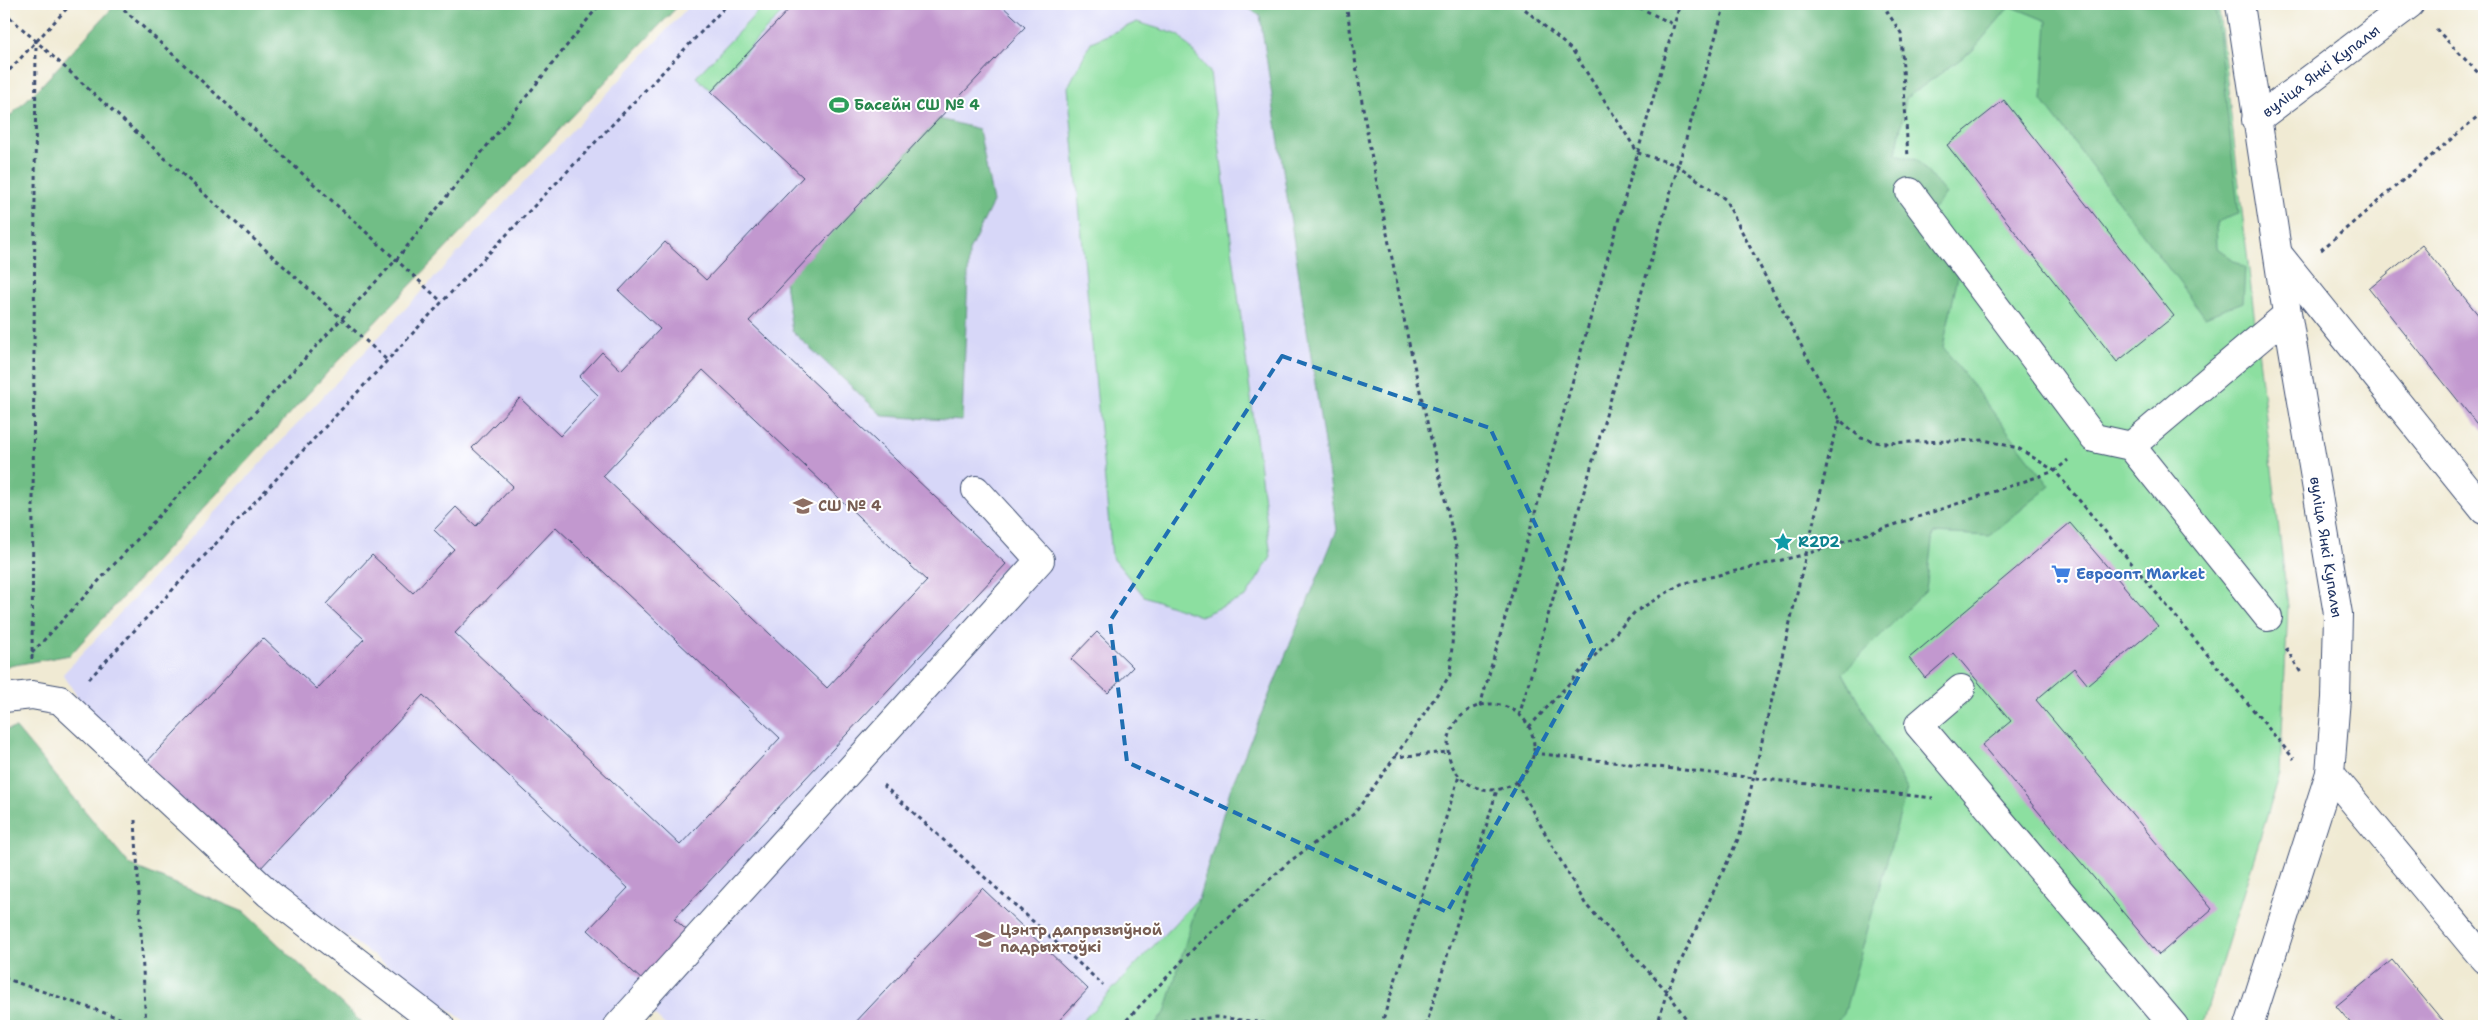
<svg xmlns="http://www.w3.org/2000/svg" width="2488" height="1030" viewBox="0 0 2488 1030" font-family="'Shantell Sans',sans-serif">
	<rect width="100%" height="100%" fill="#fff"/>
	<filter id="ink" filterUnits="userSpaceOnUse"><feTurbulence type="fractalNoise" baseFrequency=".02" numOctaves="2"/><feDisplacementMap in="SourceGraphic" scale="10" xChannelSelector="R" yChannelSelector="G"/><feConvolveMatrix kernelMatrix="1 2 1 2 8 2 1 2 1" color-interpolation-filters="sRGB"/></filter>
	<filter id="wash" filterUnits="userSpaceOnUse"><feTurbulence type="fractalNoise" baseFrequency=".0096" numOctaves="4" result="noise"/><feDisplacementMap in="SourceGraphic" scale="20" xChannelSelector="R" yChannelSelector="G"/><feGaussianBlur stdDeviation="1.12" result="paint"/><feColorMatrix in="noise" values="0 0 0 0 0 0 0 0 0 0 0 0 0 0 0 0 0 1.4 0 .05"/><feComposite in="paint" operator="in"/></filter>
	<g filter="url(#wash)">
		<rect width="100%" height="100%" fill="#f0ead3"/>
		<path fill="#d7d7f8" d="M691,4h597l129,662 -339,360h-412l-17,-16 -15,16h-162l-216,-154 -168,-158 -25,-40z"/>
		<g fill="#8cdfa0" stroke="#54877f">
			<path d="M765,4h25l-80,86 -14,-13z"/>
			<path d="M1288,4h930l70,603 -8,167 -78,252h-1124l339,-360z"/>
			<path d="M1137,22l42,13 31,37 61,485 -25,40 -46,19 -56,-20 -32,-39 -44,-470 23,-45z"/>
		</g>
		<g fill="#71be86" stroke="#467672">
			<path d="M116,4h564l-343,358 -267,293 -66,12v-545l36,-35z"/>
			<path d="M1243,4h972l24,210 -23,8 1,26 28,20 -2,34 -38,15 -163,-217 5,-79 -37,-15 -38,45 -66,47 -10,56 21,6 29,34 -26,31 43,27 -20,95 107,139 -61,50 -56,-3 -7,57 -83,83 64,116 -63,225 -11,12h-680l12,-13 65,-223 107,-260 -77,-514z"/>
			<path d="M939,119l40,10 14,73 -24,49 -7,170 -79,-5 -91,-85 -7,-49z"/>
			<path d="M16,728l114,137 114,47 121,114h-361v-296z"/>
		</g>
		<g id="blocks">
			<g fill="#c298cf" fill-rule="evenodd">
				<path d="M794,4h206l25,23 -276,294 257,243 -332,355 16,14 -46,49 -56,-52 40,-42 -205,-193 -165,176 -113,-107 118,-126 54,51 47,-50 -38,-35 46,-49 41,38 41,-44 -20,-19 22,-23 20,19 37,-40 -41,-38 48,-50 40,38 38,-41 -19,-18 23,-25 19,18 39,-41 -41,-38 46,-49 41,38 97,-103 -92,-85zM703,370l224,211 -100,107 -224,-212zM556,527l224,211 -100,107 -225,-212z"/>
				<path d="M2004,100l170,216 -57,46 -170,-217z"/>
				<path d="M2422,245l62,77v111l-115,-144z"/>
				<path d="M2070,523l88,103 -70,59 -14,-17 -38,32 176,209 -53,46 -177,-210 29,-24 -57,-68 -29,25 -16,-20z"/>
				<path d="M1097,632l36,35 -25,26 -37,-34z"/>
				<path d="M982,888l106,101 -34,37h-202z"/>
				<path d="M2392,960l55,66h-94l-17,-20z"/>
			</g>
		</g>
	</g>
	<g filter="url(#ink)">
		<use href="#blocks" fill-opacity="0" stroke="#3b4b70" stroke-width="1"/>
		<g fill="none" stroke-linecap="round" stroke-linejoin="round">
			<defs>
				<g id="minor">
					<path d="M2240,4l42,279 56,331 -2,84 -6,75 -81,253"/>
					<path d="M2256,120l154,-116"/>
					<path d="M1910,192l184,246 37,8 137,171"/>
					<path d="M2278,254l206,256"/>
					<path d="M2131,446l156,-131"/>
					<path d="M1961,689l-42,36 255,301"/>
					<path d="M4,698l28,-3 28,5 209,194 171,132"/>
					<path d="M2330,773l154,186"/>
					<path d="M618,1026l422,-466 -64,-70"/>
				</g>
			</defs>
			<use href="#minor" stroke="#3b4b70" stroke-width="30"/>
			<g stroke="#3b4b70" stroke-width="3" stroke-dasharray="4 4" stroke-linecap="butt">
				<path d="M118,4l324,298"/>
				<path d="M1346,4l22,134 40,201 50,217 -8,119 -55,82"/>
				<path d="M1519,4l54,47 65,102 39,12 48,34 115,221 21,18 19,5 104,-3 34,8 37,23 239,288"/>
				<path d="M1632,4l43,21"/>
				<path d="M1882,4l19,29 7,125"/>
				<path d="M4,12l384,349"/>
				<path d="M2436,29l48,50"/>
				<path d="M4,76l67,-72"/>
				<path d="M2321,250l163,-139"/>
				<path d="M2286,648l15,25"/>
				<path d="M32,653l364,-393 204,-256"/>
				<path d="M32,659l4,-618"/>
				<path d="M89,679l353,-377 286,-298"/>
				<circle cx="1491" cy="747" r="43"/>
				<path d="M1480,706l200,-702"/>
				<path d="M1519,716l206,-712"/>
				<path d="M1529,727l106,-115 46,-28 126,-30 248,-83 13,-11"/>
				<path d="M1533,753l400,45"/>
				<path d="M1516,782l70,123 81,86 24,35"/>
				<path d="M883,785l220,200"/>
				<path d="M135,820l11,206"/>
				<path d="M4,978l138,48"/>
				<path d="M1121,1026l78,-83 90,-81 66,-49 40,-56 53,-5"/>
				<path d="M1142,1026l74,-9 75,9"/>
				<path d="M1381,1026l78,-250"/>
				<path d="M1426,1026l71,-236"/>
				<path d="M1657,1026l10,-35 73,-156 91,-387 9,-28"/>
			</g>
			<use href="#minor" stroke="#fff" stroke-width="28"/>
		</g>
	</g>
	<path fill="none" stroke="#1f6fb2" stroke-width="4" stroke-dasharray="10 6" stroke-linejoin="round" d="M1282,356l208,72 104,221 -147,263 -320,-150 -17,-141z"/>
	<defs>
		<symbol id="stadium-bare" viewBox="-9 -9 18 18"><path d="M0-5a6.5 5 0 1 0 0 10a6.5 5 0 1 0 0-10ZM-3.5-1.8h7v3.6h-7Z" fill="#2e9e5b" stroke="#fff" stroke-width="2.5" paint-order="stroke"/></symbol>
		<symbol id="school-bare" viewBox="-9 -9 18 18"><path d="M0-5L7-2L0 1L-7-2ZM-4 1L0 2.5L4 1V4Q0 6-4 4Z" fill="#8d6e63" stroke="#fff" stroke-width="2.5" paint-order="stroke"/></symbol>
		<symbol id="sight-bare" viewBox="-9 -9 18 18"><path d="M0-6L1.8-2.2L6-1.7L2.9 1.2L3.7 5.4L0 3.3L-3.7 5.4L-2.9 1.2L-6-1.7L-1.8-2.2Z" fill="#0f9aa8" stroke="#fff" stroke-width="2.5" paint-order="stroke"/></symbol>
		<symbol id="supermarket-bare" viewBox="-9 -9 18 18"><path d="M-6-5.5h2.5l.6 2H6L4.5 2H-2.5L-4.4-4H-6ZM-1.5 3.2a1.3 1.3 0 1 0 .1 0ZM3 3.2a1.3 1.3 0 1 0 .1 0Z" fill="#3f7fe0" stroke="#fff" stroke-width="2.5" paint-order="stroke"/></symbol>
	</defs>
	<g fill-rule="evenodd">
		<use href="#stadium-bare" x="825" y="91" width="28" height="28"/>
		<use href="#school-bare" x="789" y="492" width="28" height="28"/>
		<use href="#sight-bare" x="1769" y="528" width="28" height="28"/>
		<use href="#supermarket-bare" x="2047" y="560" width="28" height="28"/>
		<use href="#school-bare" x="971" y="925" width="28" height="28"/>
	</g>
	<g text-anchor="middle" stroke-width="4" stroke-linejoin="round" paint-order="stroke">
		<g font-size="15" fill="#1b2f5e" stroke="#fff">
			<text transform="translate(2321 71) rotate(-37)" y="5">вуліца Янкі Купалы</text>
			<text transform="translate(2326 547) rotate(81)" y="5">вуліца Янкі Купалы</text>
		</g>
		<g font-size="15" font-weight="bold" fill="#27864d" stroke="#fff" text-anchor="start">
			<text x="854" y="110">Басейн СШ № 4</text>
		</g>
		<g font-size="15" font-weight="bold" fill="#785e54" stroke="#fff" text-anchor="start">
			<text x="818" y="511">СШ № 4</text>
			<text x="1000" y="935">Цэнтр дапрызыўной<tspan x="1000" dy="17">падрыхтоўкі</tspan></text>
		</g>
		<g font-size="15" font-weight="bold" fill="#0d838f" stroke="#fff" text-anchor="start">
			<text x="1798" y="547">R2D2</text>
		</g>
		<g font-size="15" font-weight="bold" fill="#366cbe" stroke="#fff" text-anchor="start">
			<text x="2076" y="579">Евроопт Market</text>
		</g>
	</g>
	<rect width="2488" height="1030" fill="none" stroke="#fff" stroke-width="20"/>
</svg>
